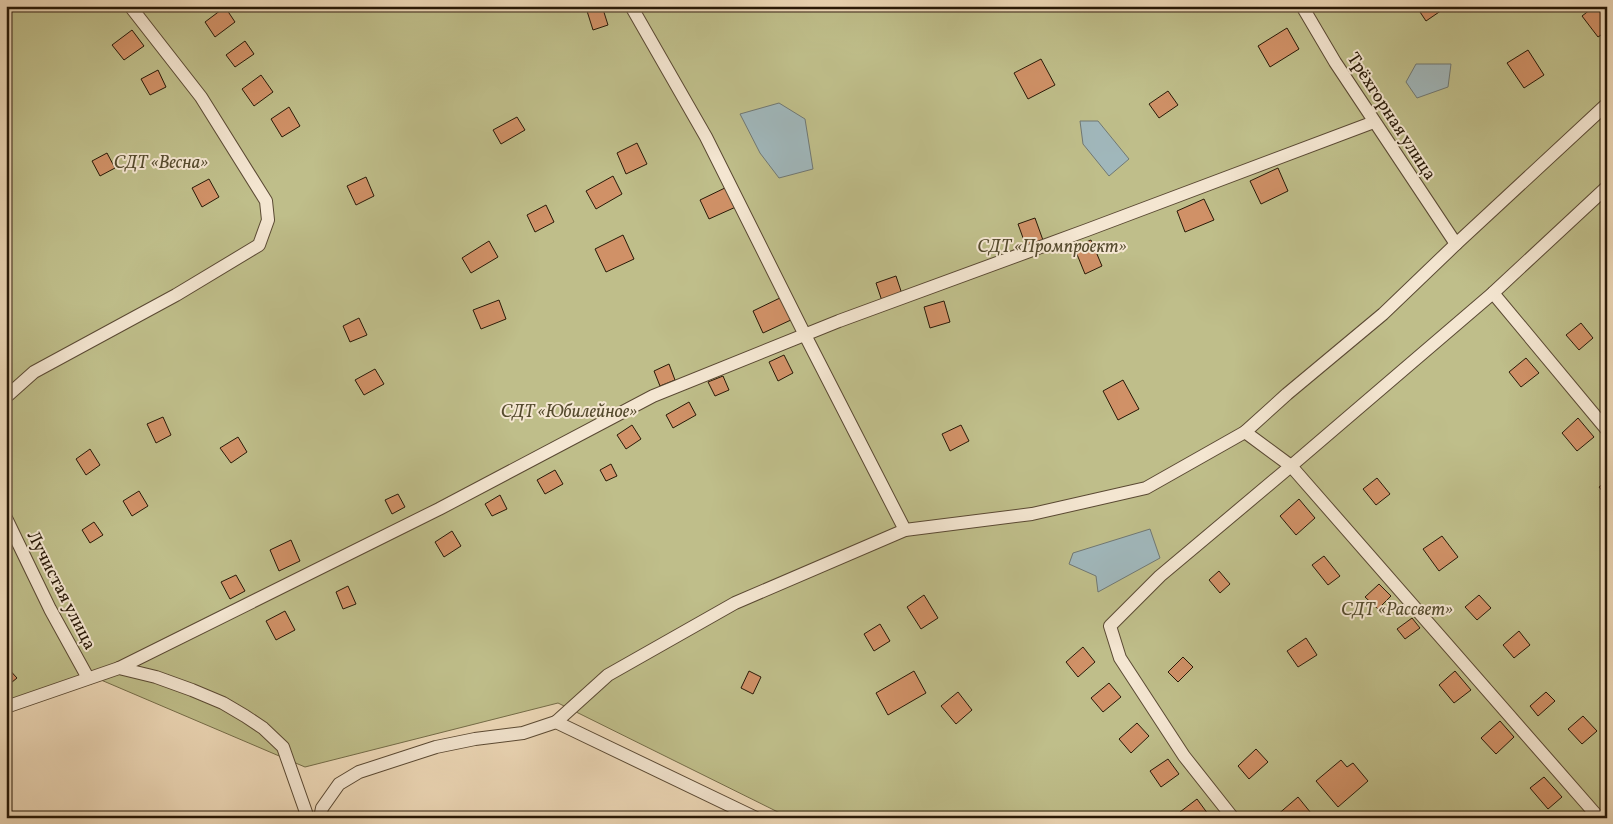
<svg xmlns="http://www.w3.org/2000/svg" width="1613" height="824" viewBox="0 0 1613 824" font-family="Vollkorn,serif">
	<rect width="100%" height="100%" fill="#eed9b8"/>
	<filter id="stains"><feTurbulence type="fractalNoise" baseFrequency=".004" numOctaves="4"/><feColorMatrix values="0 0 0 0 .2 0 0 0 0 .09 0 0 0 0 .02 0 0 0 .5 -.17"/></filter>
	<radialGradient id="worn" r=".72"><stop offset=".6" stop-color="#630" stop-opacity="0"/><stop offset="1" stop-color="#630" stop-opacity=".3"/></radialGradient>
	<path fill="#bfbe8a" stroke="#746c48" d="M6,6h1601v812h-817l-232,-115 -253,64 -211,-90 -88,33z"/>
	<g fill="#a0b7bb" stroke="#707873">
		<path d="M1416,64h35l-3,23 -31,11 -11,-16z"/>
		<path d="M779,103l26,16 8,50 -34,9 -19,-25 -20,-39z"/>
		<path d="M1080,121h18l31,38 -20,17 -26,-32z"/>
		<path d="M1150,529l10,29 -62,34 -2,-16 -27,-12 4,-11z"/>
	</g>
	<g fill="#d09167" stroke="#281907">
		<path d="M602,6l6,19 -15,5 -6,-19z"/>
		<path d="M1416,6h28l1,2 -19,13z"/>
		<path d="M1595,6h12v25l-9,6 -16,-21z"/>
		<path d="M225,7l10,15 -20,15 -10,-15z"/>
		<path d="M1287,28l12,21 -29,18 -12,-21z"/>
		<path d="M132,30l12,16 -20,14 -12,-15z"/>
		<path d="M245,41l9,13 -19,13 -9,-12z"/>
		<path d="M1528,50l16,25 -20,13 -17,-25z"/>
		<path d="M1041,59l14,26 -27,14 -14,-26z"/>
		<path d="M158,70l8,17 -16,8 -9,-16z"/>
		<path d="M261,75l12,17 -19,14 -12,-17z"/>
		<path d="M1168,91l10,14 -19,13 -10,-14z"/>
		<path d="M289,107l11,19 -18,11 -11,-18z"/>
		<path d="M517,117l8,13 -24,14 -8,-14z"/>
		<path d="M637,143l10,21 -21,10 -9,-21z"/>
		<path d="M107,153l8,15 -15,8 -8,-15z"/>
		<path d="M1278,168l10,23 -27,13 -11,-23z"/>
		<path d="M613,176l9,18 -26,15 -10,-18z"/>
		<path d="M366,177l8,19 -18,9 -9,-19z"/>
		<path d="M209,179l10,18 -17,10 -10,-19z"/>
		<path d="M729,186l9,20 -29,13 -9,-19z"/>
		<path d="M1204,199l10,21 -29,12 -8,-21z"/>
		<path d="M546,205l8,17 -19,10 -8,-17z"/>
		<path d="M1035,218l9,25 -17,6 -9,-25z"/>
		<path d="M623,235l11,24 -28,13 -11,-23z"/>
		<path d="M1091,240l11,26 -17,8 -11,-27z"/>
		<path d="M489,241l9,16 -27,16 -9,-15z"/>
		<path d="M896,276l6,18 -20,7 -6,-18z"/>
		<path d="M782,297l11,22 -30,14 -10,-22z"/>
		<path d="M499,300l7,19 -25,10 -8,-19z"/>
		<path d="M944,301l6,21 -20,6 -6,-21z"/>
		<path d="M359,318l8,17 -17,7 -7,-16z"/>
		<path d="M1581,323l12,15 -14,12 -13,-15z"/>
		<path d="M784,355l9,18 -15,8 -9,-19z"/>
		<path d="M1526,358l13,15 -18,14 -12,-15z"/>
		<path d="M669,364l6,16 -15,6 -6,-15z"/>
		<path d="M375,369l9,15 -20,11 -9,-15z"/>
		<path d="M723,376l6,14 -14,6 -7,-14z"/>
		<path d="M1123,380l16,29 -21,11 -15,-29z"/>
		<path d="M689,402l7,13 -23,13 -7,-13z"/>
		<path d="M163,417l8,18 -15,8 -9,-19z"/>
		<path d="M1578,418l16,19 -17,14 -15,-18z"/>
		<path d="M632,425l9,14 -15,10 -9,-14z"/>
		<path d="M961,425l8,16 -19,10 -8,-17z"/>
		<path d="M238,437l9,15 -16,11 -11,-15z"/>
		<path d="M90,449l10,16 -14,10 -10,-16z"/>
		<path d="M611,464l6,12 -11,5 -6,-11z"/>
		<path d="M555,470l8,14 -18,10 -8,-14z"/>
		<path d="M1377,478l13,16 -14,11 -13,-16z"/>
		<path d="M1607,481v16l-8,-10z"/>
		<path d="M139,491l9,15 -16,10 -9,-15z"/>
		<path d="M398,494l7,13 -13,7 -7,-14z"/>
		<path d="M500,495l7,14 -15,7 -7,-12z"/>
		<path d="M1299,499l16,19 -19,17 -16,-19z"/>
		<path d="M94,522l9,13 -13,8 -8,-13z"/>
		<path d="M452,531l9,15 -17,11 -9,-15z"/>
		<path d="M1442,536l16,21 -19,14 -16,-22z"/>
		<path d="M291,540l9,21 -21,10 -9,-21z"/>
		<path d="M1324,556l16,20 -12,9 -16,-20z"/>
		<path d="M1219,571l11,13 -10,9 -11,-13z"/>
		<path d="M236,575l9,16 -15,8 -9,-17z"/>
		<path d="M1379,584l12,12 -13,13 -13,-12z"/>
		<path d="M348,586l8,18 -13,5 -7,-17z"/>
		<path d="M924,595l14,23 -17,11 -14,-22z"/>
		<path d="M1479,595l12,13 -14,12 -12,-13z"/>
		<path d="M285,611l10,19 -19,10 -10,-19z"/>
		<path d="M1412,618l8,10 -15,11 -8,-10z"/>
		<path d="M880,624l10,17 -16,10 -10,-17z"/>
		<path d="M1519,631l11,14 -16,13 -11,-13z"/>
		<path d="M1306,638l11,17 -19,12 -11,-16z"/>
		<path d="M1083,647l12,15 -17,15 -12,-15z"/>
		<path d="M1183,657l10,10 -15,15 -10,-10z"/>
		<path d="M6,666l11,12 -11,9z"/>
		<path d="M749,671l12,6 -8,17 -12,-6z"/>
		<path d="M914,671l12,22 -38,22 -12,-22z"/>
		<path d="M1455,671l16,19 -17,13 -15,-18z"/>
		<path d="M1109,683l12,14 -18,15 -12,-14z"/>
		<path d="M958,692l14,18 -16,14 -15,-18z"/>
		<path d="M1546,692l9,9 -17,15 -8,-10z"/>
		<path d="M1583,716l14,15 -15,13 -14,-15z"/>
		<path d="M1500,721l14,16 -18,17 -15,-16z"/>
		<path d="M1137,723l12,13 -18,17 -12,-14z"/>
		<path d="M1256,749l12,13 -19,17 -11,-13z"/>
		<path d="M1168,759l11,15 -18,13 -11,-16z"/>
		<path d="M1341,760l6,7 6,-4 15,18 -30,26 -22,-26z"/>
		<path d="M1544,777l18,20 -14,12 -18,-21z"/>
		<path d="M1298,797l17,21h-38l-1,-2z"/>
		<path d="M1197,799l11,15 -5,4h-19l-4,-6z"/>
	</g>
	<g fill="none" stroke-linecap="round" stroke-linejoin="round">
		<defs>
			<g id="service">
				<path d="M631,6l75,131 99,198 100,195"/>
				<path d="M1302,6l33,56 121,182"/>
				<path d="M1493,293l114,137"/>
				<path d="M6,397l28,-25 142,-77 83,-50 9,-25 -2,-19 -65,-104 -71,-91"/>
				<path d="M1245,432l46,34 308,352"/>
				<path d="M6,518l44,91 38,69"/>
				<path d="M119,668l320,-159 214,-113 186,-75 248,-91 287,-108"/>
				<path d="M6,707l113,-39 37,9 36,13 31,13 22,13 18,12 20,19 25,71"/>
				<path d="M556,722l52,-47 127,-72 170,-73 127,-16 114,-26 99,-56 42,-38 96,-80 73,-70 151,-140"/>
				<path d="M320,818l2,-10 17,-24 20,-12 77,-25 39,-8 48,-6 33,-11 200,96"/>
				<path d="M1233,818l-49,-62 -64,-98 -10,-32 50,-50 131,-110 202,-173 114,-106"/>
			</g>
		</defs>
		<use href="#service" stroke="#5a4933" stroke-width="14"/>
		<use href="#service" stroke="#f4e6d1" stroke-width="12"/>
	</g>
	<g text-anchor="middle" stroke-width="4" stroke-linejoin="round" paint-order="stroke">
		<g font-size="18" fill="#281907" stroke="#f4e6d1">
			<text transform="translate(1392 116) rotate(57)" y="6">Трёхгорная улица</text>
			<text transform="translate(62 590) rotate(63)" y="6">Лучистая улица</text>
		</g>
		<g font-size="18" font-style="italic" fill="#554b2e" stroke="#f4e6d1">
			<text x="161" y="168">СДТ «Весна»</text>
			<text x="1052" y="252">СДТ «Промпроект»</text>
			<text x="569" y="417">СДТ «Юбилейное»</text>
			<text x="1397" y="615">СДТ «Рассвет»</text>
		</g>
	</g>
	<rect width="1613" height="824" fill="none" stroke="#eed9b8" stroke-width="25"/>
	<rect x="8" y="8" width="1598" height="809" fill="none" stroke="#281907" stroke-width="2.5"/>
	<rect x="12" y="12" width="1588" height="799" fill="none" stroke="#281907"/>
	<rect width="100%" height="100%" filter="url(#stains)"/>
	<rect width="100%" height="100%" fill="url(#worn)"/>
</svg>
